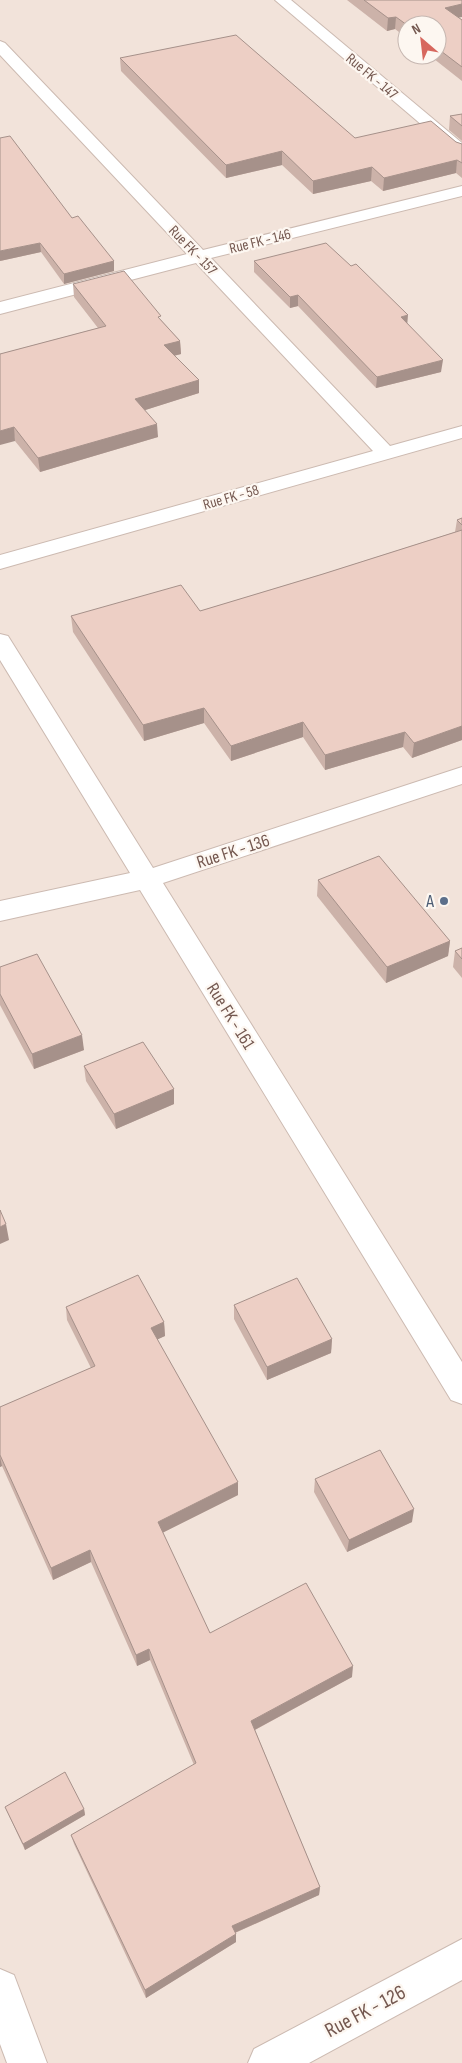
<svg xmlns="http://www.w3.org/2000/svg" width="462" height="2063" viewBox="0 0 462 2063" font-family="'Sofia Sans Condensed',sans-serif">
	<rect width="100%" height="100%" fill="#fbf2eb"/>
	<path fill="#f2e3da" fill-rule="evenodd" d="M0,0h462v2063h-462zM407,25h30v30h-30z"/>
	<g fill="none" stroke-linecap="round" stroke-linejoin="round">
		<defs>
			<g id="street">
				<path d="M275,0h16l171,143v13l-6,-2z"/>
				<path d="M0,41l5,2 198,207 259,-64v10l-251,62 179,188 72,-20v12l-462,131v-14l373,-104 -177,-188 -196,51v-12l187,-48 -187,-199z"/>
				<path d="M0,634l8,2 145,232 309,-101v17l-299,99 299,479v42l-11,-4 -311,-510 -140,31v-20l130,-28 -130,-213z"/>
				<path d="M462,1939v41l-153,83h-61l6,-14z"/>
				<path d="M0,1969l14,6 33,88h-40l-7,-19z"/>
			</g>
		</defs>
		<use href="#street" stroke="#ccbab1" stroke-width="2"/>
		<use href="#street" fill="#fff" fill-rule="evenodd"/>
	</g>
	<g fill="#ccb2a9">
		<path d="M347,0h115v17h-4l4,3v61l-33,-26h8v-30h-30v13l-12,-9 -8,2z"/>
		<path d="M120,58l235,80 101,4 6,2v34l-6,-5 -73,18 -12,-10 -58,13 -31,-29 -56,13 -105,-107z"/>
		<path d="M462,114v27l-13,-11 1,-14z"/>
		<path d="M72,218l42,43v10l-50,13 -23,-32 -41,9z"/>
		<path d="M254,261l154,63 33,48 -65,16 -78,-82 -8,2 -36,-36z"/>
		<path d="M73,284l88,36 19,21 1,13 -7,2 25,24v13l-54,17 13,27 -118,35 -25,-31 -15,-87 98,-26 -24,-31z"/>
		<path d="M462,518v222l-50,18 -9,-11 -78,23 -22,-33 -72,24 -27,-38 -60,18 -71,-109 -2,-16 129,-5 123,-37 132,-42 2,-12z"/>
		<path d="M318,880l132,61 -2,15 -62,27 -69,-87z"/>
		<path d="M462,948v30l-9,-11 2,-16z"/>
		<path d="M0,967l84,83 -50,19 -34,-64z"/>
		<path d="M84,1066l90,38 -58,25 -30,-48z"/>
		<path d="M234,1305l98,34 -1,14 -64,27 -33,-61z"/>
		<path d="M66,1307l98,15 1,14 -8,3 81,156 -76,38 48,100 142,44 -97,53 65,157 -1,8 -84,38 1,1v8l-90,56 -72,-154 -3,-9 123,-70 -44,-105 -13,6 -46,-104 -38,18 -51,-114 -2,1v-60l91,-39 -24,-48z"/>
		<path d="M315,1479l97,43 -65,30 -33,-60z"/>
		<path d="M5,1807l79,2 1,6 -60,35z"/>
	</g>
	<g fill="#a6918a">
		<path d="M462,4v13l-19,4 2,-13z"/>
		<path d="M396,17l-1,12 -8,2 1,-13z"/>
		<path d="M282,151v14l-56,13v-13z"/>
		<path d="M457,160l-1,13 -73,18 1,-13z"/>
		<path d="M372,167l-1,14 -58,13v-13z"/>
		<path d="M40,243l1,9 -41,9v-10z"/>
		<path d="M114,261v10l-50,13v-10z"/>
		<path d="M298,295v11l-8,2v-11z"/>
		<path d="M408,315l-1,12 -6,-10z"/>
		<path d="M180,341l1,13 -17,4v-13z"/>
		<path d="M443,360l-2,12 -65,16 1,-11z"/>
		<path d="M199,380v13l-63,20 -1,-14z"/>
		<path d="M157,424l1,13 -118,35 -2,-14z"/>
		<path d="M14,427l1,14 -15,4v-14z"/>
		<path d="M204,708v15l-60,18 -1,-16z"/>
		<path d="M303,722v15l-72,24v-15z"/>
		<path d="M462,726v14l-50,18 2,-15z"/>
		<path d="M405,732l-2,15 -78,23v-15z"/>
		<path d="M450,941l-2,15 -62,27 1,-16z"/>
		<path d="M82,1035l2,15 -50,19 -2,-15z"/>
		<path d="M174,1089v15l-58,25 -2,-15z"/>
		<path d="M6,1224l3,16 -9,4v-17z"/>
		<path d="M164,1322l1,14 -13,6 -1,-14z"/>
		<path d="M332,1339l-1,14 -64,27v-13z"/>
		<path d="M0,1457l2,9 -2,1z"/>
		<path d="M238,1482v13l-80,40v-13z"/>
		<path d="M414,1509l-2,13 -65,30 2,-12z"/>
		<path d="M90,1550l1,12 -38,18 -2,-12z"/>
		<path d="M149,1649l1,11 -13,6 -1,-11z"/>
		<path d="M353,1666l-1,11 -101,55v-11z"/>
		<path d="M84,1809l1,6 -60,35 -2,-6z"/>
		<path d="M320,1887l-1,8 -87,39v-8z"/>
		<path d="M236,1934v8l-90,56 -1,-8z"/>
	</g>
	<g fill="#edcfc5" stroke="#a6918a">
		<path d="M364,0h98v4l-17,4 17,12v47l-25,-19v-23h-30l-11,-8 -8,1z"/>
		<path d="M236,35l119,103 76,-17 25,21 6,2v19l-5,-3 -73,18 -12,-11 -59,14 -31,-30 -56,14 -106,-107z"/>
		<path d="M462,114v12l-12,-10z"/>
		<path d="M10,136l62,82 6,-2 36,45 -50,13 -24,-31 -40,8v-113z"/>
		<path d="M326,243l25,23 5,-2 52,51 -7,2 42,43 -66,17 -79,-82 -8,2 -36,-36z"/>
		<path d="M124,271l37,45 -3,1 22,24 -16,4 35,35 -64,19 22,25 -119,34 -24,-31 -14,4v-77l106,-28 -33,-42z"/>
		<path d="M462,518v7l-5,-5z"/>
		<path d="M462,530v196l-48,17 -9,-11 -80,23 -22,-33 -72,24 -27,-38 -61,17 -72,-109 110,-31 19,26 123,-37z"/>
		<path d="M379,856l71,85 -63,26 -69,-87z"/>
		<path d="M462,948v11l-7,-8z"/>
		<path d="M37,954l45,81 -50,19 -32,-60v-27z"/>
		<path d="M143,1042l31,47 -60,25 -30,-48z"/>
		<path d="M0,1210l6,14 -6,3z"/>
		<path d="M138,1275l26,47 -13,6 87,154 -80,40 52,111 96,-50 47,83 -102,55 69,166 -88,39 4,8 -91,56 -74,-155 125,-72 -47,-114 -13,6 -46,-105 -39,18 -51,-113v-48l95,-41 -29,-59z"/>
		<path d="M297,1278l35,61 -65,28 -33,-62z"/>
		<path d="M380,1450l34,59 -65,31 -34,-61z"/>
		<path d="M65,1772l19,37 -61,35 -18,-37z"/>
	</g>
	<circle fill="#5c6f8a" stroke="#fdf7f1" stroke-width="2" cx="444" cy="901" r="5"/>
	<g text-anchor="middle" stroke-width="4.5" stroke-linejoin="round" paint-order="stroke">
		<g font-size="15" fill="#745850" stroke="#fdf7f1">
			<text transform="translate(372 76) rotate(40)" y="5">Rue FK - 147</text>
			<text transform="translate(260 241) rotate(-14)" y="5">Rue FK - 146</text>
			<text transform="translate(193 250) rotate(46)" y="5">Rue FK - 157</text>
			<text transform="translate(231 497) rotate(-16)" y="5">Rue FK - 58</text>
		</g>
		<g font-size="18" fill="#745850" stroke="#fdf7f1">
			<text transform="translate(233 851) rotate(-18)" y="6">Rue FK - 136</text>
			<text transform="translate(231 1016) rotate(58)" y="6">Rue FK - 161</text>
		</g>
		<g font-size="18" fill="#4e5e75" stroke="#fdf7f1" text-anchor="end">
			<text x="434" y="907">A</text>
		</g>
		<g font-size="21" fill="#745850" stroke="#fdf7f1">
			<text transform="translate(365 2011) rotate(-28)" y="7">Rue FK - 126</text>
		</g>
	</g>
	<g transform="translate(422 40) rotate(332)"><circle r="24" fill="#fdf7f1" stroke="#c6b7b1"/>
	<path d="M0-4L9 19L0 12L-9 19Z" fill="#d7675d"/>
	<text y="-8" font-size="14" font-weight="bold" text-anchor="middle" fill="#745850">N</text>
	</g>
</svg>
